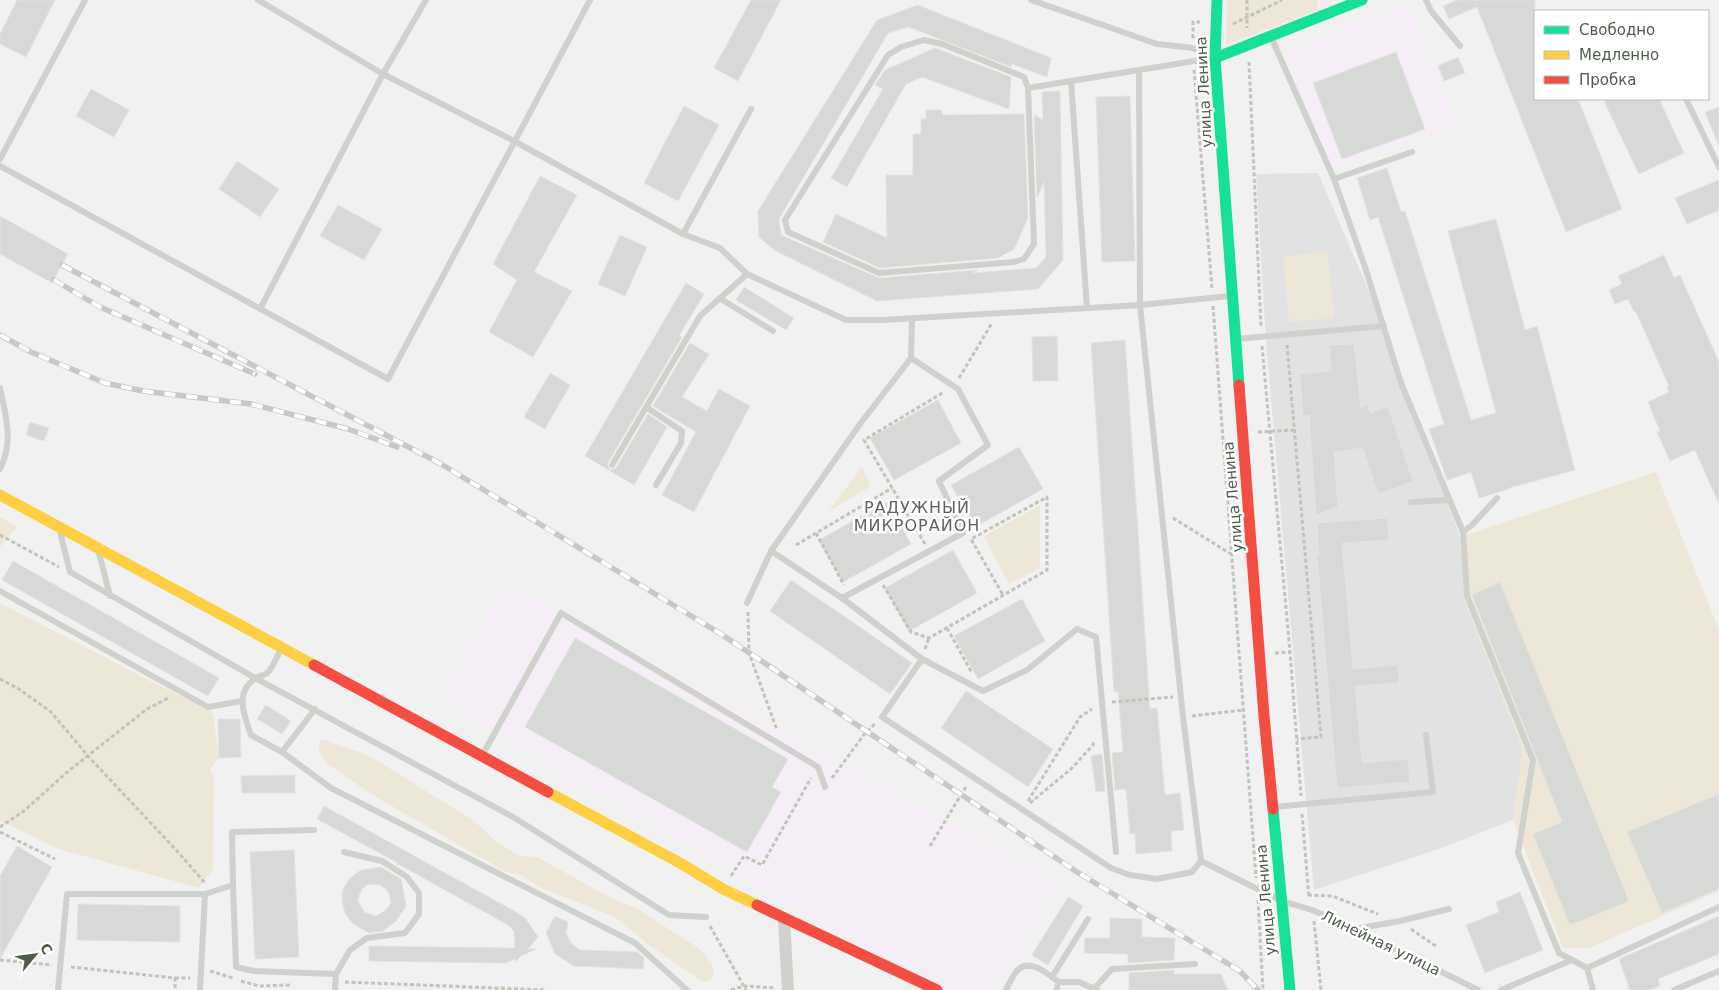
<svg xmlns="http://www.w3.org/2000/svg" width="1719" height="990" viewBox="0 0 1719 990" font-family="'DejaVu Sans',sans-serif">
	<rect width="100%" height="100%" fill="#f1f1f1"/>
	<g fill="#f6eef6">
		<path d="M1406,5l52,120 -129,44 -43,-117z"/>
		<path d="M506,583l551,299 -66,108h-55l-495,-290z"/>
	</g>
	<path fill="#e3e2e3" d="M1318,173l66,153 76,211 4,62 59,151 -10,70 -74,29 -125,41 -48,-548 -10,-168z"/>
	<g fill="#eee7d7">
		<path d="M1227,0h91l-1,10 -91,35z"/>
		<path d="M1328,252l6,66 -45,4 -6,-66z"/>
		<path d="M862,467l9,19 -43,26z"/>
		<path d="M1656,472l63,158v261l-130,57h-26l-50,-128 10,-70 -59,-151 -4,-62z"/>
		<path d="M1040,505v63l-31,16 -25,-48z"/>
		<path d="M0,517l17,10 -17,20z"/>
		<path d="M0,603l154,80 27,13 24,7 8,12 6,43 -9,11 4,10 -1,90 -14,19 -140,-39 -59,-28z"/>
		<path d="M321,739l47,16 106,66 23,21 23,14 17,1 76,42 23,9 61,39 15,16 2,11 -4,7h-8l-53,-36 -34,-28 -72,-28 -24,-15 -13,-2 -135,-78 -45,-31 -8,-15z"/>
	</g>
	<g fill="#d7d9d7" stroke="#e2e3e2" fill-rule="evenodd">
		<path d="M17,0h38l-29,57 -26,-13v-10z"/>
		<path d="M751,0h30l-43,81 -24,-13z"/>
		<path d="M1457,0h78v99h43l44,110 -56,23 -89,-225 -28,12 -6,-13z"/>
		<path d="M918,5l133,53 -4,19 -35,-13 -1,3 -102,-40 -21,6 -109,186 2,16 98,43 99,-8 -6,3 64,-5 10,-11 -2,-75 -7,16 -3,-83 9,5 -1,-28 18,-1 3,169 -25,29 -161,12 -103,-51 -15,-13 -1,-26 119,-191z"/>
		<path d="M935,48l76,29 -2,32 -87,-32 -16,7 -59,103 -16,-9 52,-89 -8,-4 10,-15z"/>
		<path d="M1396,52l29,77 -83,30 -29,-76z"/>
		<path d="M1458,57l7,16 -21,8 -6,-15z"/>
		<path d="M91,89l38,21 -15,27 -38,-21z"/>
		<path d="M1130,96l5,165 -33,1 -6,-165z"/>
		<path d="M1603,99h56l25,54 -45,21z"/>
		<path d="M684,106l35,19 -41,76 -34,-18z"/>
		<path d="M1719,107v39l-14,-34z"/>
		<path d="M926,110h15l2,5 81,-1 4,104 -14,31 -16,9 -118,10 -57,-26 13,-28 51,24 -1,-63h27v-41h8v-15h5z"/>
		<path d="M237,161l42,28 -19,28 -41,-28z"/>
		<path d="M1387,168l14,44 4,-1 66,209 25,-7 -48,-182 48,-12 29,111 12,-4 38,144 -66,18v1l-30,9 -8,-26 -24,8 -18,-51 15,-5 -66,-207 -8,3 -13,-42z"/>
		<path d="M540,176l37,19 -43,77 38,19 -39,66 -44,-25 28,-52 -24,-16z"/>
		<path d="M1719,180v30l-32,14 -12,-26z"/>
		<path d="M338,205l44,24 -18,31 -44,-24z"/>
		<path d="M0,216l68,38 -16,29 -52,-29z"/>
		<path d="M620,235l27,12 -22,49 -27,-12z"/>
		<path d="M1664,255l10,23 6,-3 39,87v142l-24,-54 -25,11 -13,-29 3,-1 -12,-29 21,-10 -2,-5 2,-1 -33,-74h-2l-6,-13 -13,5 -6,-14 13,-6 -4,-8z"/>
		<path d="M686,283l18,11 -25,42 3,1 -75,127 3,6 6,-2 32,-54 19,13 -33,58 -49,-29z"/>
		<path d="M744,287l50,31 -8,12 -50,-30z"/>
		<path d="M1057,336l1,45h-25l-1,-44z"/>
		<path d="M1125,340l25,369 7,-1 8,87 15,-2 4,37 -13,1 1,20 -36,3 -1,-21 -5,1 -4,-45 -11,1 -3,-37 11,-1 -5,-61 -4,1 -23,-349z"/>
		<path d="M690,343l19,11 -27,43 25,14 12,-22 31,17 -56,106 -32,-17 34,-63 -43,-26z"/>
		<path d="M1354,344l7,64 6,-4 3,9 18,-7 25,76 -35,12 -15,-46 -29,4 4,55 -22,8 -7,-100 -6,1 -3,-42 31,-3 -2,-26z"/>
		<path d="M550,373l20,12 -25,44 -21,-12z"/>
		<path d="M938,400l23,43 -67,37 -24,-42z"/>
		<path d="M30,422l19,6 -5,13 -18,-6z"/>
		<path d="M1019,447l24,42 -68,38 -24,-42z"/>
		<path d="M887,502l24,42 -68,38 -24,-42z"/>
		<path d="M1387,518l2,22 -47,3 11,126 45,-4 1,18 -44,3 7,77 46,-4 2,23 -73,6 -20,-232h2l-2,-33z"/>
		<path d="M953,550l24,43 -68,38 -24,-43z"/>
		<path d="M13,561l206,117 -11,18 -206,-116z"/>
		<path d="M791,580l121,83 -22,31 -120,-83z"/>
		<path d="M1500,582l129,319 -59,24 -37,-91 29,-12 -90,-227z"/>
		<path d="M1022,599l23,42 -67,38 -24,-43z"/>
		<path d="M575,638l213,121 -16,28 9,5 -34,60 -222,-125z"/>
		<path d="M966,691l87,58 -25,38 -87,-59z"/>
		<path d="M266,705l25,16 -9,13 -25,-15z"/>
		<path d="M218,719h22l1,38 -22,1z"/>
		<path d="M1102,754l3,37 -9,1 -5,-36z"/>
		<path d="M295,775v18h-53l-1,-17z"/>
		<path d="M1719,794v95l-57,24 -35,-81z"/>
		<path d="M324,806l192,106 9,6 13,19 -10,12h8l-15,7 -6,6v-3l-9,4 -137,-2v-15l146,2 -1,-17 -6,-6 -110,-61v2l-2,-2 2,-1 -81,-44z"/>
		<path d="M17,846l35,21 -52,92v-83z"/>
		<path d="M294,850l5,107 -44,2 -5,-107z"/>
		<path d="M381,867l20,12 5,27 -10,15 -13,10 -14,2 -17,-10 -7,-10 -3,-12 1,-12 7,-11 11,-8zM374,884l6,1 6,4 3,5 2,9 -5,7 -10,6 -12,-4 -6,-11 1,-6 3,-6 5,-4z"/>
		<path d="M1520,892l23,58 -58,23 -19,-48 33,-13 -3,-10z"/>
		<path d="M1068,897l15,9 -35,59 -16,-10z"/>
		<path d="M78,904l102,2v36l-103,-2z"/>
		<path d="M555,916l13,6 -2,11 5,10 9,7 58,2 6,6 -1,11 -69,-3 -19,-12 -9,-21z"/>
		<path d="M1719,916v38l-61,25 2,7 -11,4h-19l-11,-31z"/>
		<path d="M1110,918l32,1v18l33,1 -1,22 -46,3v-9l-44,-1 1,-15h25z"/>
		<path d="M1174,970v4h47l7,16h-99v-17z"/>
	</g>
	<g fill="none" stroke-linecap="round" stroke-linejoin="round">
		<g stroke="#c3c3ba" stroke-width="3" stroke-dasharray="4 2.5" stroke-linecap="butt">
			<path d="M1247,0v28"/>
			<path d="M1233,24l49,-24"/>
			<path d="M1193,38v-16h7"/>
			<path d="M1249,62l12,265"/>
			<path d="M1194,70l18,218"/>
			<path d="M1213,306l43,572"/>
			<path d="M1287,345l34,392 -24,2"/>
			<path d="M1262,346l28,306 11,144"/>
			<path d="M959,378l33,-55"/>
			<path d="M1258,432l36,-2"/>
			<path d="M1173,518l58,36"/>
			<path d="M816,533l28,52"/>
			<path d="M0,535l59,32"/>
			<path d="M925,544l-61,-104 80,-48"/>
			<path d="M796,545l96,-57"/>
			<path d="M883,585l28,47 18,6 118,-68v-73l-76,42 32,56"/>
			<path d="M748,612l1,41 28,77"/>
			<path d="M947,628l25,45"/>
			<path d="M925,649l4,-11"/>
			<path d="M1275,653l15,-1"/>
			<path d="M0,679l19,10 32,23 37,44 89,95 29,33"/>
			<path d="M1112,702l61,-5"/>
			<path d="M1192,716l52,-6"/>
			<path d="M832,778l34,-46 9,-8"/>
			<path d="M1028,801l52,-84 12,-8"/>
			<path d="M1030,803l41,-34 22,-24 1,-5"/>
			<path d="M1302,814l7,84"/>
			<path d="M0,827l24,-16 42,-38 81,-64 23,-12"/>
			<path d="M0,832l55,27"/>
			<path d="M930,846l37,-61"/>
			<path d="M731,876l13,-20 18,9 49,-87"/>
			<path d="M1308,895l24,1 46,18"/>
			<path d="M1258,900l5,90"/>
			<path d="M1314,921l7,69"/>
			<path d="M710,926l36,64"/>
			<path d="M1411,929l26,18"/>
			<path d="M0,960l52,5"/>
			<path d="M71,967l104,11v12"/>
			<path d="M210,971l23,7"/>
			<path d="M175,978h15"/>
			<path d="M241,981l18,5 32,-1"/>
			<path d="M345,982l202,8"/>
			<path d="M731,990l13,-4 32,2"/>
		</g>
		<g stroke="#ced1cc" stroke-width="6">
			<path d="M258,0l125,74 131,67 169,93 37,14 27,26 99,46h36l258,-15 90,-9"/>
			<path d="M1031,0l126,44 36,4 19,8"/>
			<path d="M1426,0l5,11 29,35"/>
			<path d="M1271,37l63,142 31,88 36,116 62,149 4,64 66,164 -15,93 41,100 28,15 6,22"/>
			<path d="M1071,81l16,227"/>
			<path d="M1028,88l-4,-11 -82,-33 -18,-4 -23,7 -13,8 -103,165 3,12 91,41 135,-11 10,-3 10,-15 -6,-156 185,-30"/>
			<path d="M1686,99l33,68"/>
			<path d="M0,159l85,-159"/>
			<path d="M0,166l388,213 202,-379"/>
			<path d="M1334,179l78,-27"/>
			<path d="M683,234l68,-125"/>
			<path d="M721,299l52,32"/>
			<path d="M260,309l123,-235 43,-74"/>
			<path d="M1236,339l148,-13"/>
			<path d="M911,358l1,-39"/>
			<path d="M0,388c6,29 14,53 0,81"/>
			<path d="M646,407l36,24 -1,12 -25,42"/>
			<path d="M612,465l88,-149 47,-42"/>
			<path d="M1411,502l38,-2"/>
			<path d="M60,532l10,40 185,106 258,139 156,98 37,2"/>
			<path d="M1463,532l9,-7 25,-27"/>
			<path d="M771,551l71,47 80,61 -40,58 229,151 19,7 27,4 35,-7 9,-11 -18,-144 -43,-412 -1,-235"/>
			<path d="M99,553l11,43"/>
			<path d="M0,591l208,116 34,-6"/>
			<path d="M747,603l24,-52 89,-127 51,-66 47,31 30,56 -49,36 24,52 -121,65"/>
			<path d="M281,649c-4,7 -8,19 -14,24 -3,2 -7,3 -11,5 -22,14 -12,37 -5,57l31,17"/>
			<path d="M922,659l61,32 44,-21 50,-41 19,8 20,215"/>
			<path d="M315,709l-33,43 49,36 304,155 52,47"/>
			<path d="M483,754l78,-141 257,154 7,20"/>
			<path d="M1274,807l159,-15 -7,-57"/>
			<path d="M1201,861l81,40 30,9 43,19 123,61"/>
			<path d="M233,885l-1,-53 82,-2"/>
			<path d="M205,894l28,-9 3,82 18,4 82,3"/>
			<path d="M1355,929l45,-8 49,-12"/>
			<path d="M1587,968l132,-61"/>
			<path d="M1052,977l36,-58"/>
			<path d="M1059,982h20l18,8"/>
			<path d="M1094,989l18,-20 83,-5"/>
			<path d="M58,990l9,-96h138l-5,96"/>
			<path d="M335,990l1,-16 14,-24 17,-12 38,-5 14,-19v-21l-12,-16 -25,-16 -38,-9"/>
			<path d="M1006,990c3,-6 6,-13 10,-18 12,-16 32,2 43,10l-3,8"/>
			<path d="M1501,990l71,-30"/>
			<path d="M1674,990l45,-19"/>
		</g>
		<path stroke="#ced1cc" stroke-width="12" d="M784,919l4,71"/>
		<g stroke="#16e098" stroke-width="11">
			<path d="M1217,0l-2,58 24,327"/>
			<path d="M1215,58l147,-58"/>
			<path d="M1273,809l17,181"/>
		</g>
		<g stroke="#ffcf43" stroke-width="11">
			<path d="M0,495l314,170"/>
			<path d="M548,792l132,71 43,26 34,16"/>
		</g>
		<g stroke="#f24e42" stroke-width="11">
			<path d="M1239,385l25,331 9,93"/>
			<path d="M314,665l234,127"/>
			<path d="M757,905l180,85"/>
		</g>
		<defs>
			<g id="rail">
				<path d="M62,265l379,199 280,170 356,238 163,99 18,19"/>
				<path d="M54,280l46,27 155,67"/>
				<path d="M0,335l31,17 74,31 38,8 108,13 97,25 49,18"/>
			</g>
		</defs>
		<use href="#rail" stroke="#c6c9c6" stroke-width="5.5"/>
		<use href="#rail" stroke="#fff" stroke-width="4" stroke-dasharray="11" stroke-linecap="butt"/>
	</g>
	<g text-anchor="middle" stroke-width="5" stroke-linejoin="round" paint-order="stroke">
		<g font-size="15" fill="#4e5c49" stroke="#fff">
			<text transform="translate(1204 92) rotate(-93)" y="5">улица Ленина</text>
			<text transform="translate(1233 497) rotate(-95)" y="5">улица Ленина</text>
			<text transform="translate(1266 900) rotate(-95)" y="5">улица Ленина</text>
			<text transform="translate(1381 943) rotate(26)" y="5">Линейная улица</text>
		</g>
		<g font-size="16" letter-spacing="1" fill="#5e645d" stroke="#fff">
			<text x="917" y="513">РАДУЖНЫЙ<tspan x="917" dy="18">МИКРОРАЙОН</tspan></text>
		</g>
	</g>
	<rect x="1534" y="10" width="175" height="90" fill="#ffffff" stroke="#b8beb6"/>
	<rect x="1544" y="26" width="25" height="8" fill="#16e098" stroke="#b8beb6"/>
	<text x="1579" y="35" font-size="15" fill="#4e5c49">Свободно</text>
	<rect x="1544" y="51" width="25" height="8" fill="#ffcf43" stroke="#b8beb6"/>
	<text x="1579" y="60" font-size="15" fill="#4e5c49">Медленно</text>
	<rect x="1544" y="76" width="25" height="8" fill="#f24e42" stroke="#b8beb6"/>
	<text x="1579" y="85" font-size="15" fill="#4e5c49">Пробка</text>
	<g transform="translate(35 955) rotate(61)" stroke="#ffffff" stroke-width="4" paint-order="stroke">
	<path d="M0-4L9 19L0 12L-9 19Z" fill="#4e5c49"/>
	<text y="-8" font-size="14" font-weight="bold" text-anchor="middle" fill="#4e5c49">С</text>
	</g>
</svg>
